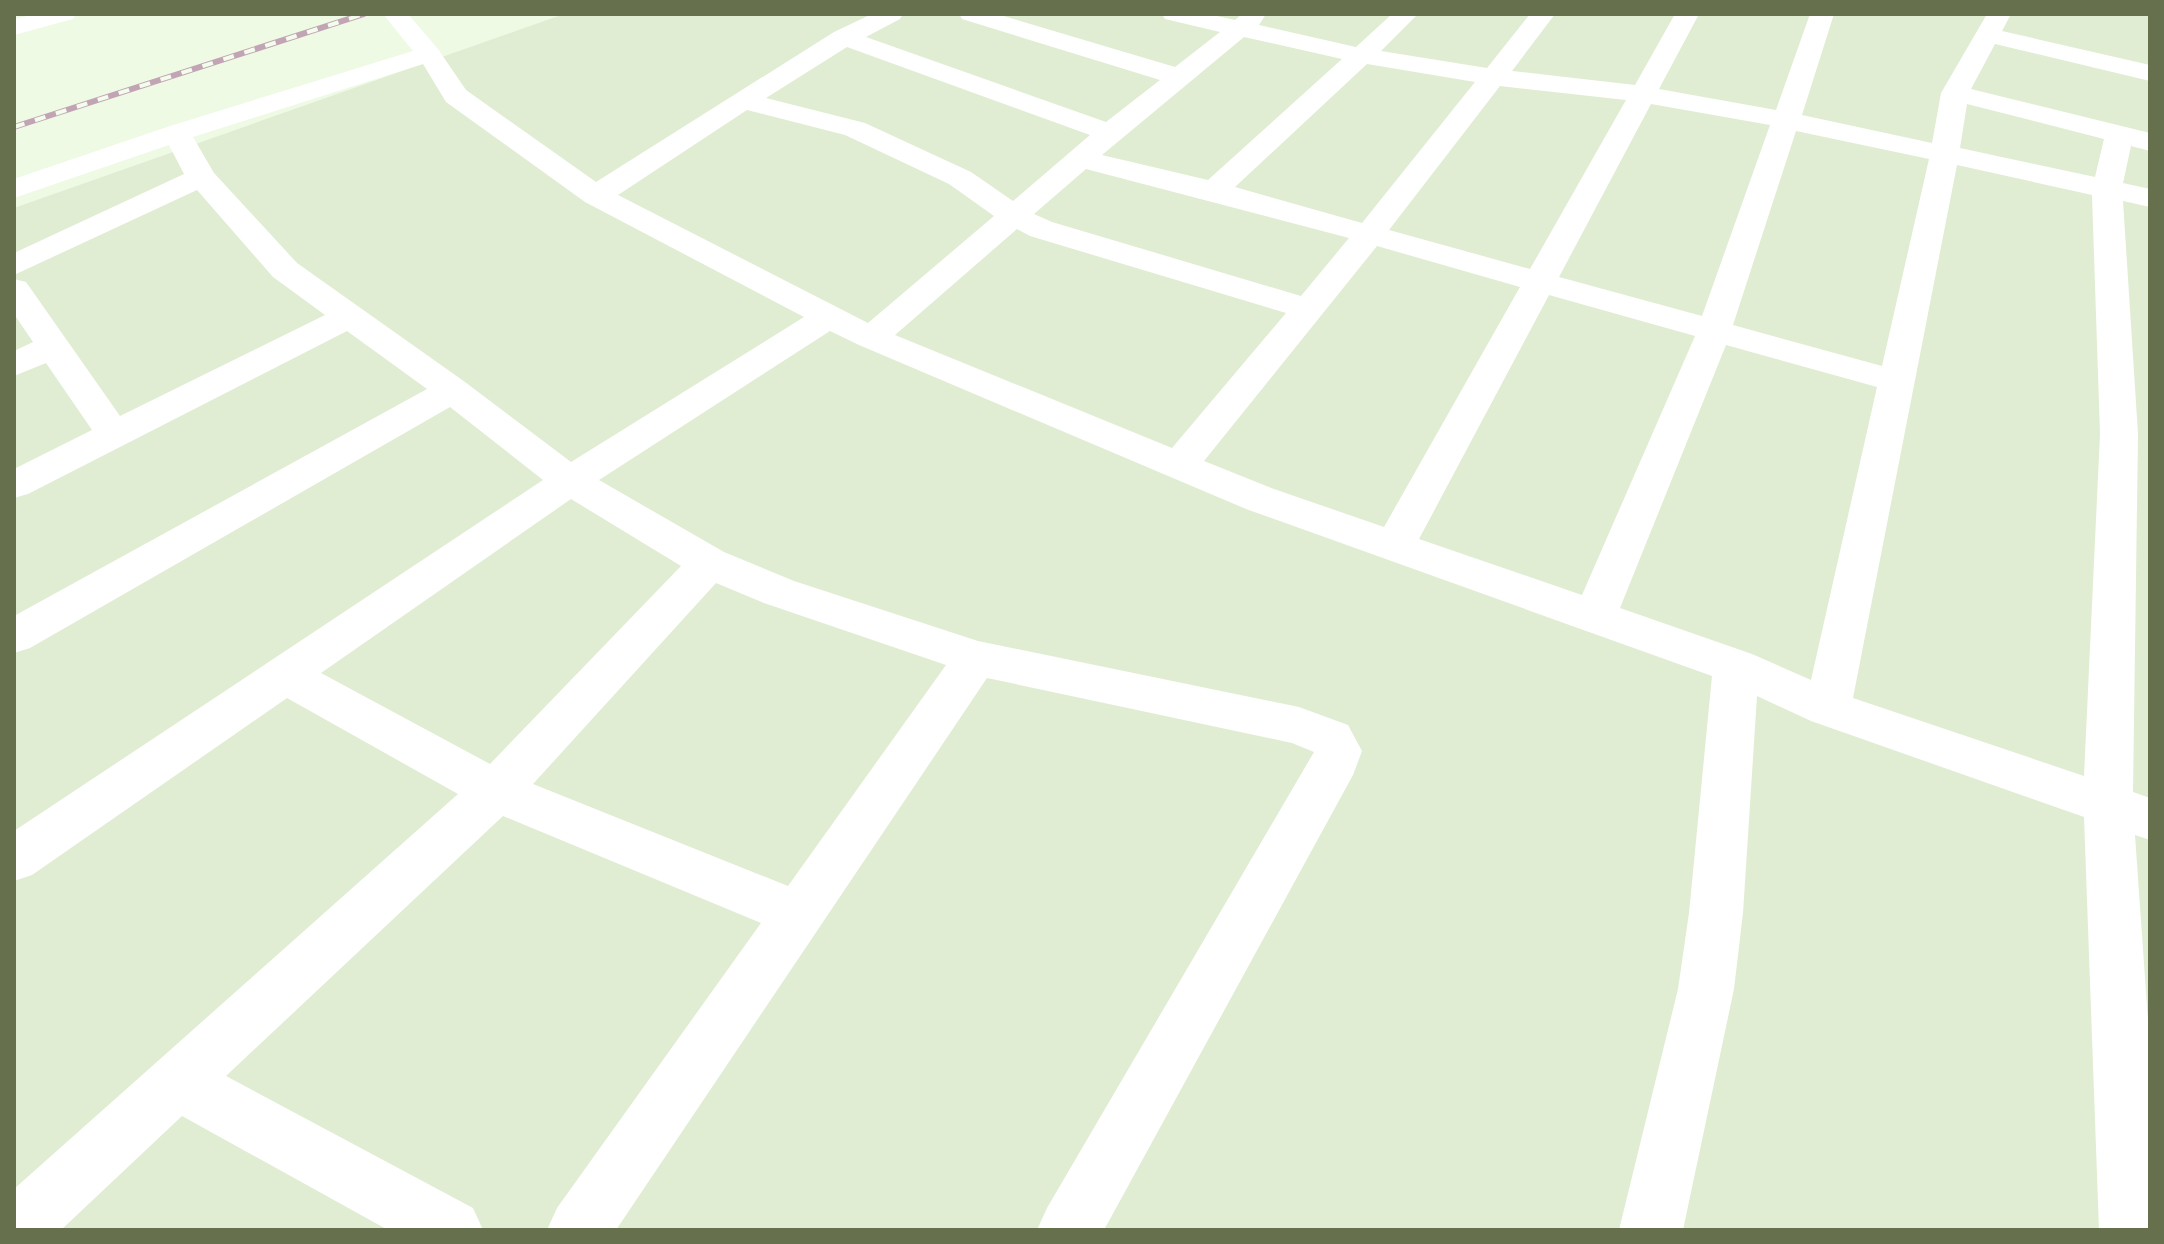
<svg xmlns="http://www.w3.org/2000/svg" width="2164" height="1244" viewBox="0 0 2164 1244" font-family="Overpass,sans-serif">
	<rect width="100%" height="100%" fill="#effae5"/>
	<path fill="#e0edd2" d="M564,14h1586v1216h-2136v-1022z"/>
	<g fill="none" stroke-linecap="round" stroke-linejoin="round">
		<g fill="#fff" fill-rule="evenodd">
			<path d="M35,14h41l-3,5 -59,16v-16z"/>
			<path d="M383,14h25l30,35 28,41 130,92 238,-150 38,-18h31l-3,5 -34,18 240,85 54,-42 -198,-61 -3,-5h38l178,53 45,-35 -55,-13 -3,-5h46l27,6 7,-6h24l-7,11 97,22 36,-33h26l-37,37 106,17 43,-54h25l-43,57 123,14 40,-71h24l-40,75 117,21 34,-96h24l-32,101 130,28 9,-50 46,-79h24l-9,17 148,34v16l-155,-37 -24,45 179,44v18l-19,-5 -8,37 27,6v18l-27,-6 15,233 -5,358 17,6v42l-15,-5 15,214v181h-51l-15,-413 -273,-96 -54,-25 -14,217 -9,76 -51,241h-64l59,-241 11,-76 23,-237 -466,-167 -387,-164 -29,-14 -231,149 125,72 70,29 184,60 321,66 49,18 14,26 -9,24 -249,455h-67l10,-22 267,-456 -22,-9 -305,-65 -371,552h-69l10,-22 204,-285 -258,-107 -277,260 247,132 10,22h-95l-206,-114 -121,114h-47v-41l444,-395 -171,-96 -255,177 -18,6v-50l529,-351 -93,-73 -420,241 -16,5v-37l413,-227 -80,-58 -319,163 -14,4v-29l78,-39 -46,-67 -32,13v-25l19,-9 -19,-28v-35l12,3 94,134 205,-101 -52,-38 -76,-87 -183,85v-22l170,-79 -15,-29 -155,53v-19l153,-52 246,-76zM1244,37l98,22 -134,121 -106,-25zM847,47l243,88 -77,66 -42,-29 -106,-49 -99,-25zM423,64l23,38 139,100 219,115 -233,145 -106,-80 -168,-119 -83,-90 -21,-36zM1367,64l108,18 -113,141 -127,-36zM1500,86l126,14 -96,169 -141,-39zM1651,104l119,21 -68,191 -143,-39zM1967,104l137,35 -9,38 -135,-29zM747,110l98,25 104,49 45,32 -126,107 -250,-128zM1796,131l133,28 -47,207 -149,-41zM1957,165l135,30 8,239 -16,342 -231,-78zM1086,169l263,69 -48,58 -249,-74 -18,-8zM1017,229l13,7 256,77 -114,135 -277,-113zM1377,246l143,41 -136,240 -110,-38 -70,-28zM1549,295l146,41 -113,259 -163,-56zM1726,345l151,42 -66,293 -59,-26 -132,-46zM571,499l110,67 -191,198 -169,-91zM716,583l48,20 182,62 -158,221 -255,-102z"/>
		</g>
		<defs>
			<path id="rail" d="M14,127l350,-113"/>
		</defs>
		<use href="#rail" stroke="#c2a5b5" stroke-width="6"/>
		<use href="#rail" stroke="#f3fdeb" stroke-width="4" stroke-dasharray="11" stroke-linecap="butt"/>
	</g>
	<rect width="2164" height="1244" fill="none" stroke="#66704d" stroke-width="32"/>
</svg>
